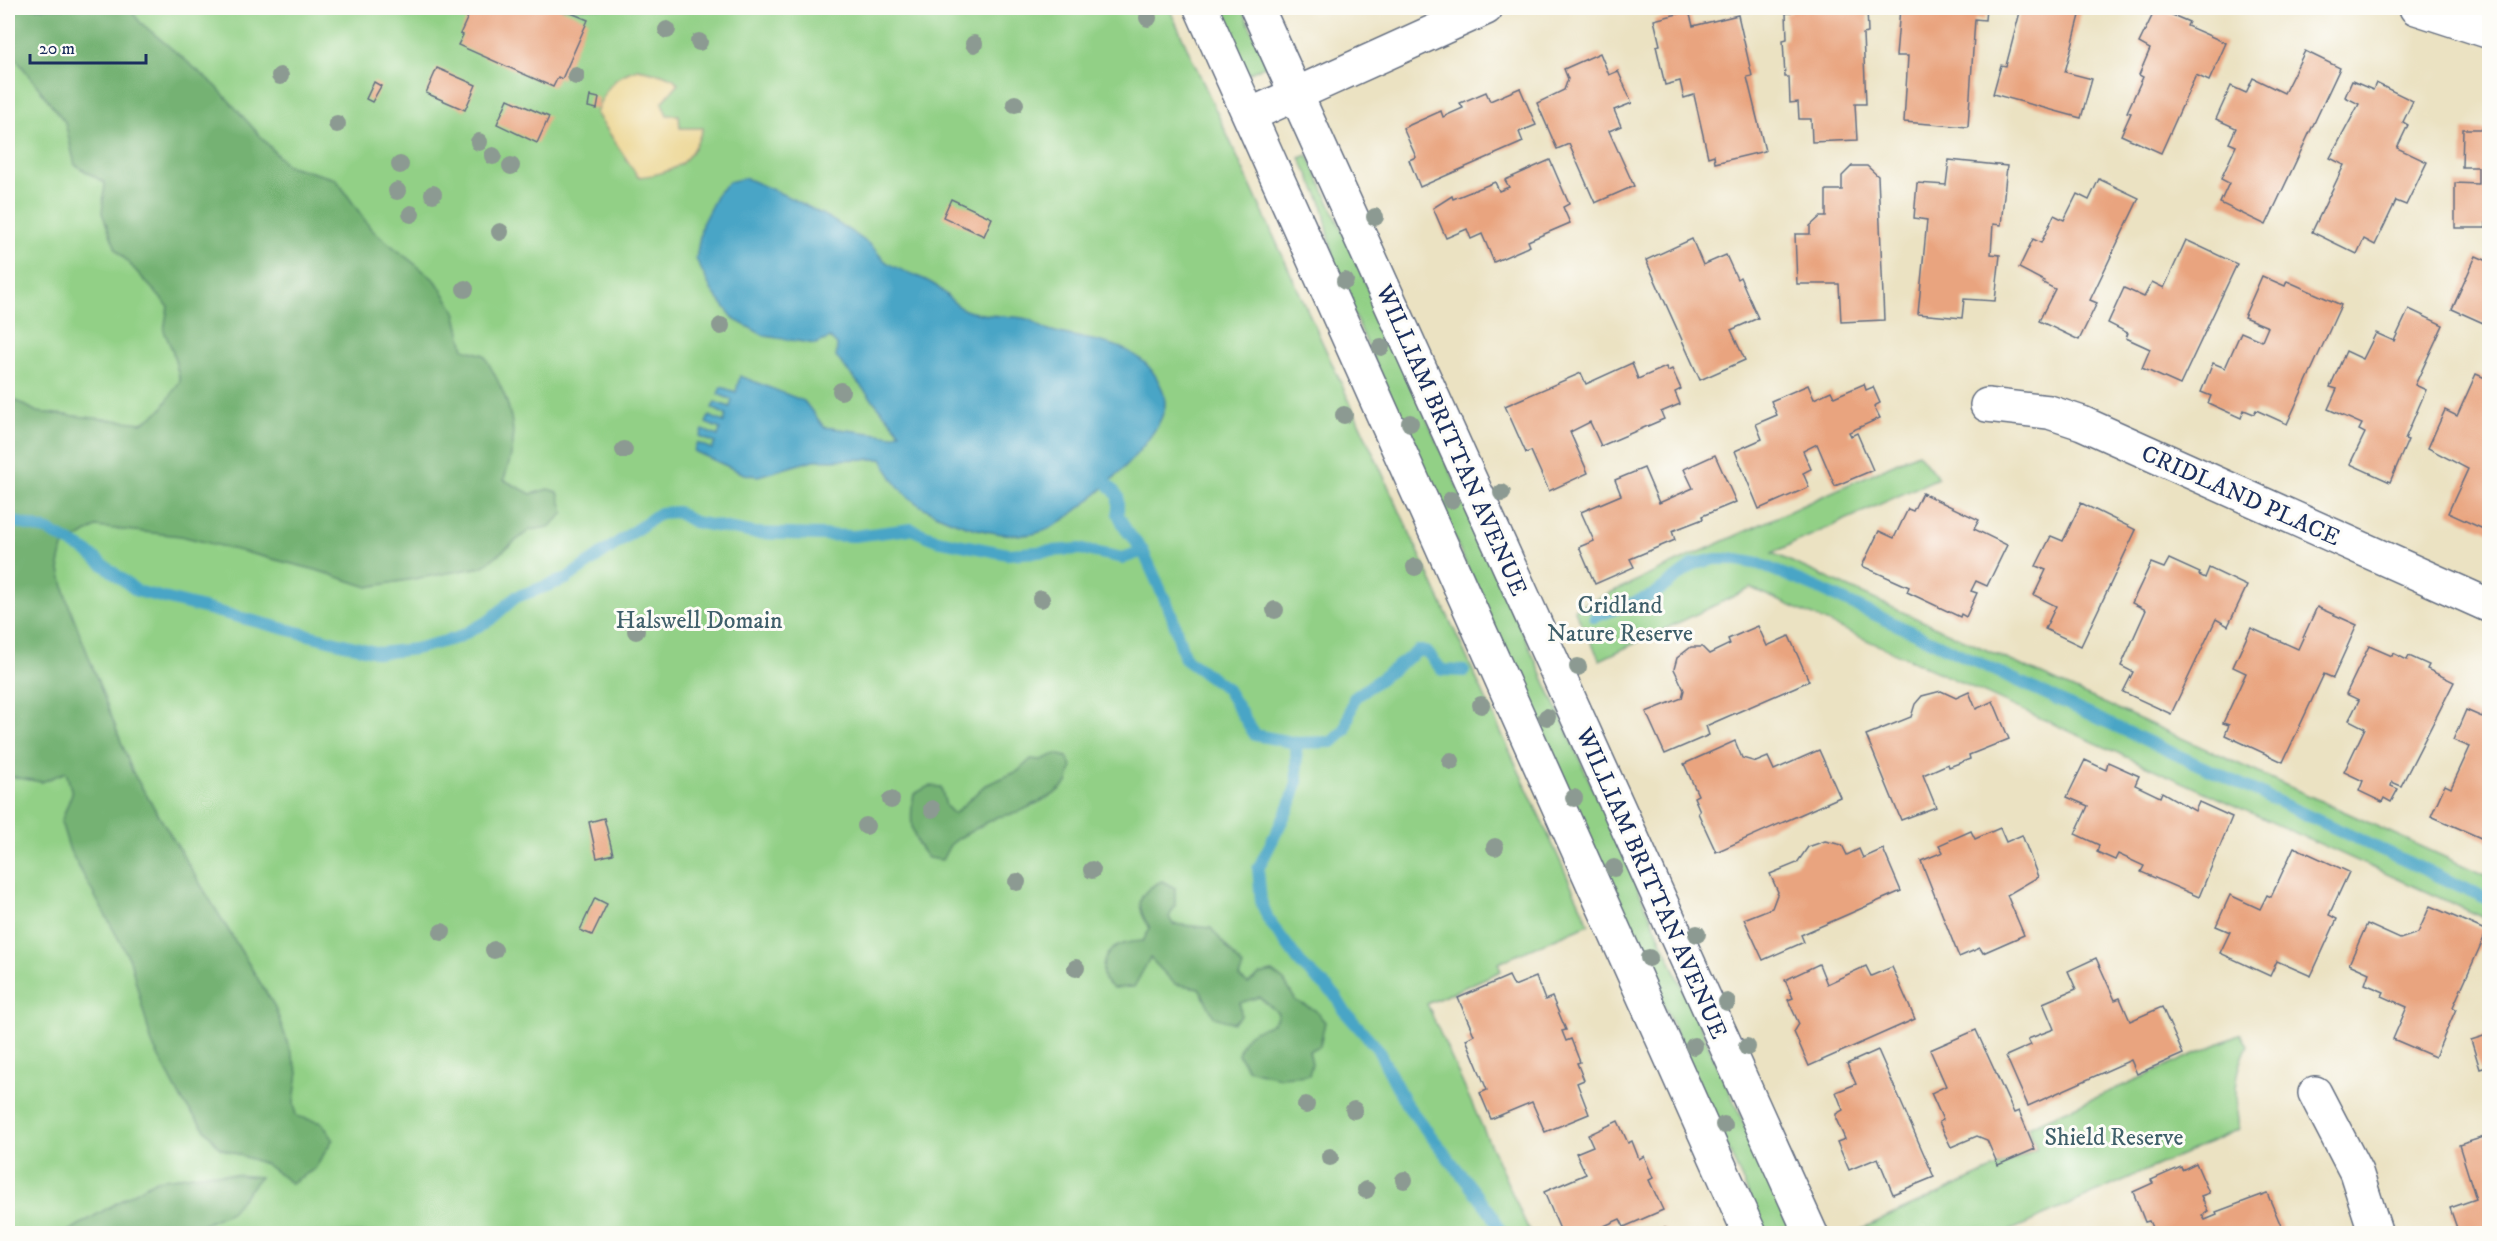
<svg xmlns="http://www.w3.org/2000/svg" width="2497" height="1241" viewBox="0 0 2497 1241" font-family="'IM FELL DW Pica',serif">
	<rect width="100%" height="100%" fill="#fdfcf7"/>
	<filter id="ink" filterUnits="userSpaceOnUse"><feTurbulence type="fractalNoise" baseFrequency=".0167" numOctaves="2"/><feDisplacementMap in="SourceGraphic" scale="12" xChannelSelector="R" yChannelSelector="G"/><feConvolveMatrix kernelMatrix="1 2 1 2 8 2 1 2 1" color-interpolation-filters="sRGB"/></filter>
	<filter id="wash" filterUnits="userSpaceOnUse"><feTurbulence type="fractalNoise" baseFrequency=".008" numOctaves="4" result="noise"/><feDisplacementMap in="SourceGraphic" scale="24" xChannelSelector="R" yChannelSelector="G"/><feGaussianBlur stdDeviation="1.35" result="paint"/><feColorMatrix in="noise" values="0 0 0 0 0 0 0 0 0 0 0 0 0 0 0 0 0 1.4 0 .05"/><feComposite in="paint" operator="in"/></filter>
	<g filter="url(#wash)">
		<rect width="100%" height="100%" fill="#ebe2c2"/>
		<g fill="#92d086" stroke="#568072" stroke-width="1.5">
			<path d="M8,8h1161l420,916 -91,39 3,8 -74,33 103,229h-1522z"/>
			<path d="M1215,8h27l25,57 -21,10z"/>
			<path d="M1308,155l485,1078h-27l-428,-954 -16,-76 -22,-45z"/>
			<path d="M1918,453l20,25 -166,75 717,324v43l-738,-332 -151,72 -26,-51z"/>
			<path d="M2241,1034l7,11c-15,32 -13,49 -9,84l-234,104h-153l185,-84 -9,-22z"/>
		</g>
		<g fill="#75b273" stroke="#487068" stroke-width="1.5">
			<path d="M8,8h121l11,14 76,64 70,79 50,14 35,50 65,52 19,30 9,38 20,6c16,28 31,56 29,89 -1,12 -6,25 -9,36l27,14 17,-5 10,3 6,21 -15,14 -19,3 -48,37 -114,20 -52,-17 -135,-34 -85,-9 -33,20 -4,18 8,35 66,173 142,234 23,65 -4,30 2,14 26,7 11,16 -18,30 -24,14 -26,-19 -45,-16 -37,-46 -31,-58 -22,-84 -60,-109 -9,-29 11,-29 -6,-21 -24,10 -34,-6v-380l29,16 105,11 19,-13 19,-29 -7,-29 -9,-21 4,-25 -52,-57 -14,-36 3,-30 -30,-18 -10,-43 -51,-66 -6,-12z"/>
			<path d="M1056,754l11,3 5,10 -5,16 -14,12 -36,18 -20,4 -38,21 -9,7 -8,15 -14,-2c-18,-20 -19,-38 -14,-64l15,-8 12,1 5,19 8,8 30,-28 34,-15 13,-12 10,1z"/>
			<path d="M1162,881l13,7v18l-6,11 4,7 38,4 32,39 -4,10 9,7 11,-9 13,-3 12,9 12,20 19,9 10,12 -5,24 -11,5 3,12 -3,12 -30,2 -32,-8 -9,-15c10,-37 35,-17 40,-41l-19,-16 -19,6 1,13 -8,7 -19,-6 -15,-29 -24,-4 -25,-26 -16,29 -21,1 -9,-8c-6,-29 13,-38 39,-39l7,-13c-15,-22 -14,-35 12,-47z"/>
			<path d="M209,1173l51,4 -29,35 -46,21h-120l91,-53z"/>
		</g>
		<path fill="#eeda9e" stroke="#84847e" stroke-width="1.5" d="M638,69l24,5 12,5 4,5 -16,19 5,12h12l1,13h23c-13,36 -27,45 -65,49l-42,-64c8,-23 18,-38 42,-44z"/>
		<path fill="#48a5c6" stroke="#326a92" stroke-width="1.5" d="M745,178c42,17 87,39 124,66 7,5 11,14 19,19 13,9 31,12 45,21 11,6 20,21 32,26 18,7 43,5 62,9 6,1 10,6 16,9 33,13 74,9 102,35 9,8 20,27 20,39 2,34 -87,114 -117,127 -34,17 -109,-7 -137,-30 -14,-11 -21,-24 -29,-40l-68,1 -56,16 -14,-2 -50,-23 3,-8 15,6 3,-6 -15,-6 3,-7 15,6 2,-7 -14,-6 3,-7 15,6 2,-7 -14,-7 3,-6 15,5 2,-7 -14,-6 3,-7 15,5 4,-16 64,25 20,26 69,9 7,-4 -64,-75 1,-12 -7,-7 -14,6 -51,-8 -30,-16 -23,-29 -16,-32 6,-35 16,-31 11,-11z"/>
		<g fill="none" stroke-linecap="round" stroke-linejoin="round">
			<g stroke="#48a5c6" stroke-width="12">
				<path d="M1108,484l10,12v18l8,16 17,21 28,62 14,46 41,29 29,47 41,8"/>
				<path d="M8,520l41,11 37,20 51,40 242,62 36,-4 42,-11 33,-18 26,-23 50,-18 94,-66 17,-1 17,10 60,11 100,3 57,-7 26,11 71,14 72,-5 43,9 20,-7"/>
				<path d="M1595,617l58,-22 41,-31 21,-5h17l27,5 56,23 675,313"/>
				<path d="M1464,671l-22,-1 -16,-19h-8l-64,47 -9,32 -13,12 -36,1 1,40 -7,22 -32,64 3,32 7,18 33,45 33,30 11,18 32,36 29,56 86,110 10,20"/>
			</g>
		</g>
		<g id="blocks">
			<g fill="#e9a47f">
				<path d="M472,8h87l29,12 -26,59 -4,-2 -5,10 -95,-42 5,-10 -3,-1z"/>
				<path d="M1814,8v3h8v-3h45l1,25 -5,1 3,70h-11l2,36 -45,2 -1,-23h-12l-1,-17 -8,1 -1,-26h-4l-2,-37 4,-1 -1,-26h5v-4z"/>
				<path d="M1900,8h86l-1,12 -10,-1 -7,108 -64,-5 4,-66h-12z"/>
				<path d="M2021,8l26,3 1,-3h34l-17,64 27,7 -11,39 -88,-24 8,-29 5,1z"/>
				<path d="M2156,8l33,14 -2,4 39,17 -17,38 -13,-6 -35,78 -40,-18 10,-22 -4,-1 16,-35 -4,-2 11,-26 -11,-6z"/>
				<path d="M1689,11l4,15 45,-11 14,61 -5,1 18,74 -50,12 -1,-8 -6,2 -14,-62 -10,3 -4,-17 -15,4 -9,-39 4,-1 -6,-25z"/>
				<path d="M2305,51l35,17 -74,157 -46,-22 9,-20 -8,-4 15,-33 -7,-3 7,-15 -20,-9 15,-33 15,7 7,-15 31,15z"/>
				<path d="M1600,53l9,22 9,-4 14,32 -18,7 7,16 -12,5 25,55 -39,17 -26,-59 -12,5 -20,-46 27,-13 4,-11 -4,-10z"/>
				<path d="M437,68l39,17 -11,25 -39,-17z"/>
				<path d="M2352,81l21,9 3,-7 37,18 -10,21 5,3 -11,23 30,14 -21,43 -10,-4 -21,44 -11,-6 -7,15 -45,-22 32,-67 -14,-7 29,-54 -14,-7z"/>
				<path d="M374,82l7,4 -9,16 -6,-3z"/>
				<path d="M1520,88l16,37 -17,7 4,10 -103,45 -11,-27 7,-3 -13,-29 38,-17 2,6 20,-9 -3,-5 26,-11 4,9z"/>
				<path d="M590,96l9,2 -2,11 -9,-2z"/>
				<path d="M508,99l41,18 -12,26 -40,-19z"/>
				<path d="M2463,129h27v94h-4v5h-31v-45l23,1v-17h-16z"/>
				<path d="M1550,160l19,44 -6,3 7,16 -42,18 2,5 -36,16 -12,-28 -11,5 -4,-10 -21,9 -13,-30 19,-12 1,3 42,-17 4,9 10,-4 -4,-7z"/>
				<path d="M1949,160l58,6 -6,59 -8,-1 -2,30 9,1 -5,46 -31,-2 -2,19 -44,-4 9,-94 -13,-2 3,-35 29,2z"/>
				<path d="M1852,166h15l11,10 6,144 -43,2 -2,-38h-42l-2,-50h15v-8l10,-9h6v-27h16v-14z"/>
				<path d="M2099,179l40,19 -49,102 7,3 -18,37 -40,-19 16,-32 -12,-6 1,-2 -25,-13 14,-29 8,4 13,-28 10,5 13,-26 12,6z"/>
				<path d="M951,199l41,19 -8,18 -41,-19z"/>
				<path d="M1692,239l11,26 23,-10 11,24 3,-2 18,41 -27,12 14,30 -45,20 -54,-120z"/>
				<path d="M2186,240l51,24 -57,121 -38,-17 8,-19 -24,-11 2,-5 -20,-10 16,-35 20,9 8,-15 12,6z"/>
				<path d="M2476,256l14,6v64l-38,-17z"/>
				<path d="M2262,276l23,10 2,-5 54,24 -54,119 -31,-14 -2,4 -10,-4 -3,8 -33,-15 3,-7 -10,-4 12,-29 12,5 16,-36 21,9 6,-14 -24,-10z"/>
				<path d="M2409,309l34,16 -28,60 11,5 -21,49 3,1 -18,42 -40,-18 15,-31 -6,-3 3,-6 -34,-15 9,-20 -7,-2 16,-36 17,8 13,-26 18,8z"/>
				<path d="M1632,363l6,16 28,-12 2,4 4,-2 9,20 -6,3 5,12 -19,8 3,7 -63,27 -11,-24 -20,10 18,41 -39,18 -18,-40 -5,2 -21,-47 76,-33 5,11z"/>
				<path d="M2476,374l14,6v152l-42,-19 20,-44 -40,-21 17,-38 12,6z"/>
				<path d="M1864,384l2,6 7,-3 7,16 -6,3 6,12 -31,14 2,4 6,-3 16,37 -38,16 -18,-42 -14,7 8,18 -8,4 6,14 -50,22 -24,-58 27,-12 -6,-15 21,-9 -6,-14 37,-16 6,14 17,-8 3,6z"/>
				<path d="M1715,455l21,47 -34,14 1,3 -31,12 3,9 -45,19 4,8 -39,17 -16,-37 15,-6 -13,-29 40,-17 -6,-15 29,-12 15,35 34,-15 -9,-19z"/>
				<path d="M1922,493l57,27 -5,9 33,16 -20,41 -11,-5 -5,10 6,2 -11,24 -5,-3 -1,3 -53,-25 2,-5 -47,-21 17,-35 15,7 14,-29 5,2z"/>
				<path d="M2081,503l55,27 -55,116 -36,-17 11,-23 -22,-11 12,-25 -10,-4 15,-30 12,5z"/>
				<path d="M2169,559l31,14 -1,2 6,3 4,-10 38,18 -19,40 -12,-7 -45,95 -48,-22 10,-20 -12,-6 25,-56 -14,-7 19,-40 13,5z"/>
				<path d="M2317,607l40,18 -24,53 -9,-4 -41,88 -58,-27 4,-10 -6,-2 23,-50 -13,-6 18,-39 47,21z"/>
				<path d="M1758,626l9,20 22,-10 20,45 -103,45 3,9 -44,19 -19,-42 36,-14 2,-8 -10,-21 3,-11 14,-11h11l7,7 21,-10 -2,-5z"/>
				<path d="M2369,646l23,10 1,-3 14,7 2,-4 20,9 -2,4 27,13 -53,104 -9,-4 -1,4 7,3 -7,13 -7,-4 -2,4 -23,-11 4,-10 -19,-9 21,-44 -16,-8 10,-20 -13,-6z"/>
				<path d="M1941,691l15,7 13,-6 7,17 17,-8 16,38 -40,16 1,4 -21,8 -1,-3 -25,11 13,32 -35,13 -35,-85 45,-18 4,-13 7,-8z"/>
				<path d="M2466,710l16,7 2,-4 6,2v127l-59,-26 14,-31 6,3 19,-41 -17,-7z"/>
				<path d="M1735,741l7,17 14,4 12,-5 6,13 45,-20 21,47 -124,55 -18,-39 2,-2 -6,-14 4,-2 -14,-31z"/>
				<path d="M2085,760l21,10 2,-8 31,14 -4,9 25,12 2,-5 33,19 4,-9 33,15 -33,80 -58,-25 3,-6 -26,-12 -3,6 -18,-8 2,-7 -24,-11 13,-28 -21,-9z"/>
				<path d="M604,818l9,36 -16,4 -8,-36z"/>
				<path d="M2000,828l6,14 16,-7 16,42 -31,18 17,40 -41,18 -3,-5 -21,9 -38,-96 22,-9 -4,-7 32,-14 4,8z"/>
				<path d="M1825,841l17,4 5,10 12,-6 4,9 20,-9 18,42 -100,44 3,7 -41,18 -19,-41 28,-11 6,-16 -8,-18 27,-11 11,-16z"/>
				<path d="M2294,847l55,25 -20,43 8,4 -26,57 -34,-15 -7,15 -50,-23 10,-21 -14,-6 14,-31 30,14 7,-14 4,2z"/>
				<path d="M595,898l12,6 -15,31 -12,-5z"/>
				<path d="M2430,906l57,25 -34,76 3,2 -21,48 -42,-18 14,-32 -25,-11 2,-4 -19,-8 4,-11 -20,-9 18,-40 33,15 18,-6z"/>
				<path d="M2096,958l19,42 5,-2 10,23 32,-14 21,47 -46,20 -6,-14 -103,46 -22,-50 25,-11 -3,-6 26,-10 -11,-26 33,-14 -8,-18z"/>
				<path d="M1819,964l8,20 39,-18 5,10 21,-9 23,52 -106,47 -15,-34 5,-8 -11,-24 5,-2 -8,-18z"/>
				<path d="M1509,976l5,10 22,-9 9,23 7,-3 14,33 -4,1 4,10 5,-2 9,23 -3,1 7,17 -7,3 12,31 -44,18 -13,-30 -41,17 -11,-26 7,-3 -21,-51 8,-4 -16,-37z"/>
				<path d="M2490,1014v15h-1l-4,-13z"/>
				<path d="M1976,1030l38,83 5,-2 16,38 -37,16 -11,-25 -10,-4 -26,11 -12,-25 4,-2 -12,-27 15,-7 -16,-36z"/>
				<path d="M2490,1034v32l-10,3 -9,-29z"/>
				<path d="M1878,1050l56,127 -41,17 -15,-36 -29,12 -12,-28 8,-3 -9,-20v-5l7,-4 -7,-18 20,-8 -9,-20z"/>
				<path d="M1618,1121l10,22 4,-2 7,18 5,-3 9,22 -4,2 14,30 -39,17 -4,-8 -34,15h-24l-18,-42 42,-18 -10,-21 17,-7 -5,-11z"/>
				<path d="M2490,1135v99h-31l-9,-26 26,-9 -17,-54z"/>
				<path d="M2196,1163l13,30 -8,3 7,16 -6,3 3,5 12,-5 -1,-3 51,-19 15,35 -14,6h-113l-6,-13 -4,1 -12,-30 20,-9 -2,-3 30,-13 1,3z"/>
				<path d="M1665,1228l2,6h-15z"/>
			</g>
		</g>
	</g>
	<g filter="url(#ink)">
		<use href="#blocks" fill-opacity="0" stroke="#646e81" stroke-width="1.5"/>
		<g fill="none" stroke-linecap="round" stroke-linejoin="round">
			<defs>
				<g id="street">
					<path d="M1201,8l549,1226"/>
					<path d="M1257,8l554,1226"/>
					<path d="M2416,8l74,24"/>
					<path d="M1250,115l236,-107"/>
					<path d="M1987,405l62,7 33,11 408,183"/>
					<path d="M2315,1093l41,79 20,62"/>
				</g>
			</defs>
			<use href="#street" stroke="#646e81" stroke-width="36"/>
			<use href="#street" stroke="#fff" stroke-width="33"/>
		</g>
		<g fill="#8c9a92">
			<circle cx="1148" cy="18" r="9"/>
			<circle cx="667" cy="30" r="9"/>
			<circle cx="699" cy="42" r="9"/>
			<circle cx="974" cy="44" r="9"/>
			<circle cx="280" cy="76" r="9"/>
			<circle cx="576" cy="76" r="9"/>
			<circle cx="1015" cy="104" r="9"/>
			<circle cx="337" cy="124" r="9"/>
			<circle cx="479" cy="142" r="9"/>
			<circle cx="493" cy="156" r="9"/>
			<circle cx="400" cy="165" r="9"/>
			<circle cx="511" cy="166" r="9"/>
			<circle cx="397" cy="191" r="9"/>
			<circle cx="433" cy="194" r="9"/>
			<circle cx="411" cy="214" r="9"/>
			<circle cx="1375" cy="217" r="9"/>
			<circle cx="500" cy="232" r="9"/>
			<circle cx="1345" cy="281" r="9"/>
			<circle cx="465" cy="289" r="9"/>
			<circle cx="721" cy="326" r="9"/>
			<circle cx="1381" cy="347" r="9"/>
			<circle cx="841" cy="391" r="9"/>
			<circle cx="1344" cy="415" r="9"/>
			<circle cx="1410" cy="423" r="9"/>
			<circle cx="624" cy="450" r="9"/>
			<circle cx="1502" cy="493" r="9"/>
			<circle cx="1451" cy="500" r="9"/>
			<circle cx="1415" cy="567" r="9"/>
			<circle cx="1041" cy="599" r="9"/>
			<circle cx="1275" cy="610" r="9"/>
			<circle cx="636" cy="631" r="9"/>
			<circle cx="1578" cy="667" r="9"/>
			<circle cx="1481" cy="705" r="9"/>
			<circle cx="1547" cy="717" r="9"/>
			<circle cx="1451" cy="761" r="9"/>
			<circle cx="1574" cy="798" r="9"/>
			<circle cx="891" cy="800" r="9"/>
			<circle cx="932" cy="809" r="9"/>
			<circle cx="866" cy="826" r="9"/>
			<circle cx="1495" cy="847" r="9"/>
			<circle cx="1614" cy="868" r="9"/>
			<circle cx="1092" cy="870" r="9"/>
			<circle cx="1017" cy="882" r="9"/>
			<circle cx="442" cy="932" r="9"/>
			<circle cx="1697" cy="934" r="9"/>
			<circle cx="494" cy="950" r="9"/>
			<circle cx="1649" cy="958" r="9"/>
			<circle cx="1076" cy="968" r="9"/>
			<circle cx="1727" cy="1002" r="9"/>
			<circle cx="1694" cy="1046" r="9"/>
			<circle cx="1747" cy="1047" r="9"/>
			<circle cx="1306" cy="1105" r="9"/>
			<circle cx="1354" cy="1110" r="9"/>
			<circle cx="1724" cy="1125" r="9"/>
			<circle cx="1330" cy="1157" r="9"/>
			<circle cx="1404" cy="1180" r="9"/>
			<circle cx="1366" cy="1190" r="9"/>
		</g>
	</g>
	<g text-anchor="middle" stroke-width="6" stroke-linejoin="round" paint-order="stroke">
		<g font-size="24" fill="#1b2f5e" stroke="#fdfcf7">
			<text transform="translate(1452 440) rotate(66)" y="8">WILLIAM BRITTAN AVENUE</text>
			<text transform="translate(2241 495) rotate(24)" y="8">CRIDLAND PLACE</text>
			<text transform="translate(1652 883) rotate(66)" y="8">WILLIAM BRITTAN AVENUE</text>
		</g>
		<g font-size="24" fill="#3f5f6a" stroke="#fdfcf7">
			<text x="1620" y="613">Cridland<tspan x="1620" dy="28">Nature Reserve</tspan></text>
			<text x="699" y="628">Halswell Domain</text>
			<text x="2114" y="1145">Shield Reserve</text>
		</g>
	</g>
	<rect width="2497" height="1241" fill="none" stroke="#fdfcf7" stroke-width="30"/>
	<path d="M30 54v9h116v-9" fill="none" stroke="#1b2f5e" stroke-width="3"/>
	<text x="39" y="54" font-size="18" fill="#1b2f5e" stroke="#fdfcf7" stroke-width="4.5" paint-order="stroke">20 m</text>
</svg>
